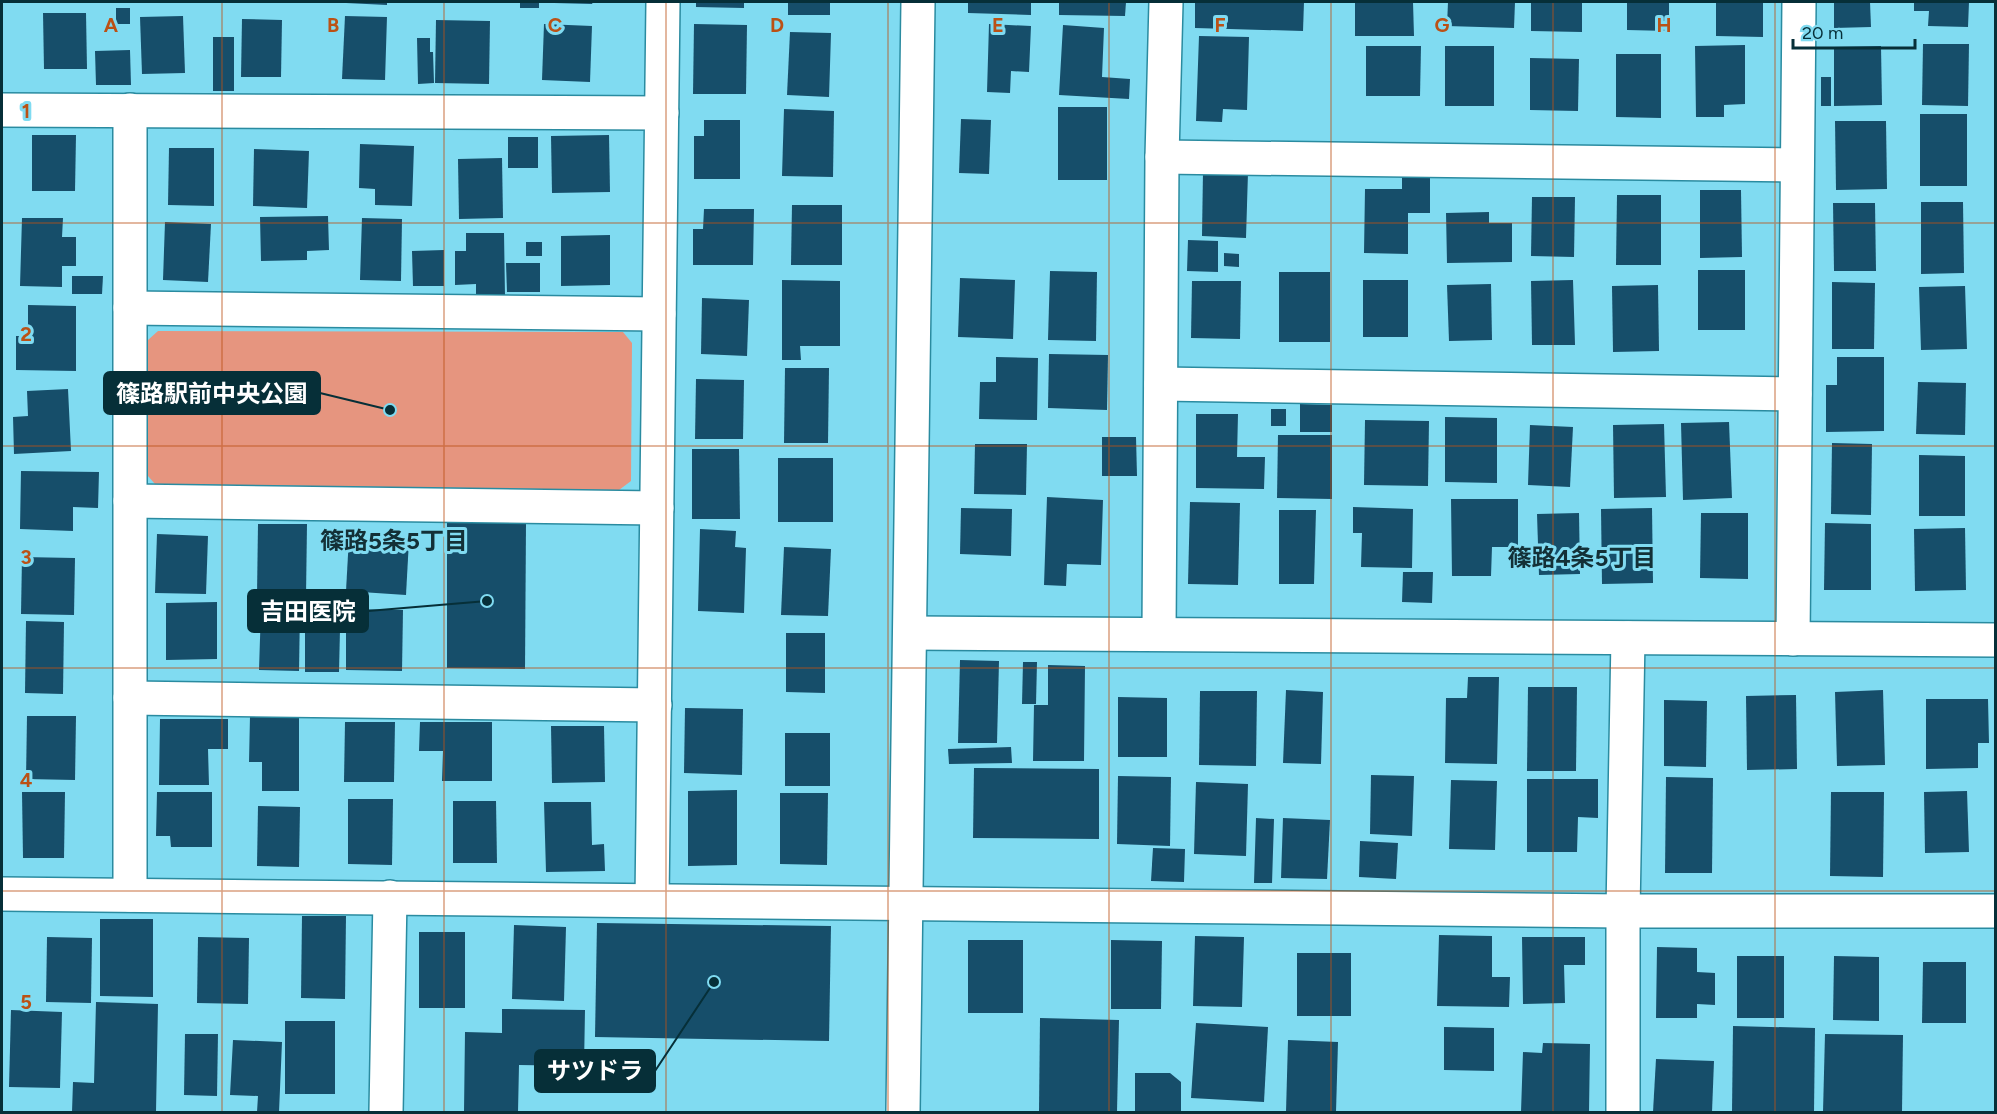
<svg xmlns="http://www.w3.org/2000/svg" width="1997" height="1114" viewBox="0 0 1997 1114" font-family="Figtree,'Noto Sans JP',sans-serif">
	<rect width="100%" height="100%" fill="#80dbf1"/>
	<path fill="#e6957f" d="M158,331l465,1 9,11 -1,138 -12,9 -464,-6 -7,-8v-136z"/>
	<g fill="#164e6a">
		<path d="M346,2h41v3l-41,-2z"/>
		<rect x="520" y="2" width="19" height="6"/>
		<path d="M554,2h39l-1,2 -38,-1z"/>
		<path d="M696,2h48v6l-48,-1z"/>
		<rect x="788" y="2" width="42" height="13"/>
		<path d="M968,2h63v13l-63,-2z"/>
		<path d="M1059,2h67l-1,14 -66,-1z"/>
		<path d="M1195,2h109l-1,29 -108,-3z"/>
		<path d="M1355,2h58l1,34h-59z"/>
		<path d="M1448,2h67l-1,26 -67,-2z"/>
		<path d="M1531,2h51v30l-51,-1z"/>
		<path d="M1627,2h42v29l-42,-1z"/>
		<path d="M1716,2h47v35l-47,-1z"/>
		<path d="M1834,2h36l1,25 -37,1z"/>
		<path d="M1914,2h55l-1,25 -40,-1 1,-15h-15z"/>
		<rect x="116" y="8" width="14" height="16"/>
		<path d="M43,13h43l1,56h-43z"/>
		<path d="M183,16l2,57 -43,1 -2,-57z"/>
		<path d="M345,16l42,1 -2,63 -43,-1z"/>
		<path d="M242,19l40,1 -1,57h-40z"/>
		<path d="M436,20l54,1 -1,63 -54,-1z"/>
		<path d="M544,24l48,2 -2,56 -48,-2z"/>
		<path d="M694,24l53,1 -1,69h-53z"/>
		<path d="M989,24l42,2 -2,46 -18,-1 -1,22 -23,-1z"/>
		<path d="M1063,25l41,3 -2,49 28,2 -1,20 -70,-4z"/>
		<path d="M790,32l41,1 -2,64 -42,-2z"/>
		<path d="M1199,36l50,1 -2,73 -24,-1 -1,13 -26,-1z"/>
		<rect x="213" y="37" width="21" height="54"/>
		<path d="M417,38h13v14h3l1,31 -16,1z"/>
		<path d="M1923,44h46l-1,62 -46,-1z"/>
		<path d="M1745,45v59l-21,1v12h-28l-1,-71z"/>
		<path d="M1366,46h55l-1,50h-54z"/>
		<rect x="1445" y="46" width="49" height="60"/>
		<path d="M1881,46l1,59 -48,1v-59z"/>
		<path d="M130,50l1,35h-35l-1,-34z"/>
		<path d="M1616,54h45v64l-45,-1z"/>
		<path d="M1530,58l49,1 -1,52 -48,-1z"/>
		<rect x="1821" y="77" width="10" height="29"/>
		<rect x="1058" y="107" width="49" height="73"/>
		<path d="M784,109l50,2 -1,66 -51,-1z"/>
		<rect x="1920" y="114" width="47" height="72"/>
		<path d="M961,119l30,1 -2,54 -30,-1z"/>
		<path d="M704,120h36v59h-46v-43h10z"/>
		<path d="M1835,121h51l1,68 -51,1z"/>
		<path d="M32,135h44l-1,56h-43z"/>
		<path d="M609,135l1,57 -58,1 -1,-57z"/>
		<rect x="508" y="137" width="30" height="31"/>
		<path d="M360,144l54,2 -2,60 -37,-1v-16l-16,-1z"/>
		<path d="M169,148h45v58l-46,-1z"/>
		<path d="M254,149l55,2 -2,57 -54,-2z"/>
		<path d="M502,158l1,60 -44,1 -1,-60z"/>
		<path d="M1203,171l45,1 -2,66 -44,-2z"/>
		<path d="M1402,175l28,1v37h-22v41l-44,-1 1,-64h37z"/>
		<path d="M1700,190h41l1,67 -42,1z"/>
		<path d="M1617,195h44v70h-45z"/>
		<path d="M1532,197h43l-1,60 -43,-1z"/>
		<path d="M1921,202h42l1,71 -43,1z"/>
		<path d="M1833,203h42l1,68h-42z"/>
		<path d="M792,205h50v60h-51z"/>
		<path d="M704,209h50l-1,56h-60v-36h10z"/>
		<path d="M1489,212v11h23v39l-65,1 -1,-50z"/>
		<path d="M328,216l1,34 -22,1v9l-46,1 -1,-44z"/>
		<path d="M22,218h41l-1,19h14v29h-14v21l-42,-1z"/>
		<path d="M362,218l40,1 -1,62 -41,-1z"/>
		<path d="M165,222l46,2 -3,58 -45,-2z"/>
		<path d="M466,233h38l1,64 -29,1v-14l-21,1v-34h11z"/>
		<path d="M610,235v50l-49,1v-50z"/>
		<path d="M1188,240l30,1v31l-31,-1z"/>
		<rect x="526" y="242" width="16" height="14"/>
		<path d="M444,250v36h-31l-1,-35z"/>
		<path d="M1224,253l15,1v13l-15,-1z"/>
		<path d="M506,263h34v29h-33z"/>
		<rect x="1698" y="270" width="47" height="60"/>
		<path d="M1050,271l47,1 -1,69 -48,-1z"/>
		<rect x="1279" y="272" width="51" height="70"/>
		<path d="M72,276h31l-1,18h-30z"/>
		<path d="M960,278l55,2 -2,59 -55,-2z"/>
		<path d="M782,280l58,1v65h-40l1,14h-19z"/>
		<rect x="1363" y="280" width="45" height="57"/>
		<path d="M1573,280l2,65h-43l-1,-64z"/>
		<path d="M1192,281h49l-1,58 -49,-1z"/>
		<path d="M1832,282l43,1 -1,66h-42z"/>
		<path d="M1491,284l1,56 -43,1 -2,-56z"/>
		<path d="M1658,285l1,66 -46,1 -1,-66z"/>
		<path d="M1965,286l2,63 -46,1 -2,-63z"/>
		<path d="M702,298l47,2 -2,56 -46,-2z"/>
		<path d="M28,305l48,1v65l-60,-1v-34h12z"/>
		<path d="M1049,354l59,1 -1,55 -59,-2z"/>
		<path d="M996,357l42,1 -1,62 -58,-1 1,-37h16z"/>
		<path d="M1837,357h47v74l-58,1v-47h11z"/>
		<path d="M785,368h44l-1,75h-44z"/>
		<path d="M696,379l48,1 -1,59h-48z"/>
		<path d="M1918,382l48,1 -1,52 -49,-1z"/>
		<path d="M68,389l3,62 -57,3 -1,-37 15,-1 -1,-25z"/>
		<path d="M1300,404l32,1v27h-32z"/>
		<rect x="1271" y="409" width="15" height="17"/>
		<path d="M1196,414h42l-1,43h28l-1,32 -68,-1z"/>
		<path d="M1445,417l52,1v65l-52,-1z"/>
		<path d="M1365,420l64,1 -1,65 -64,-1z"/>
		<path d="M1729,422l3,76 -49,2 -2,-77z"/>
		<path d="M1664,424l2,73 -52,1 -1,-73z"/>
		<path d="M1530,425l43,2 -3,60 -42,-2z"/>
		<path d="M1278,435h54v64l-55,-1z"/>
		<path d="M1102,437h34l1,39h-35z"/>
		<path d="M1832,443l40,1 -1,71 -40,-1z"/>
		<path d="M975,444h52l-1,51 -52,-1z"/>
		<path d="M692,449h47l1,70h-48z"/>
		<path d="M1919,455l46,1v60h-46z"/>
		<rect x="778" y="458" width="55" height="64"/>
		<path d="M21,471l78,1 -1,36 -25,-1v24l-53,-2z"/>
		<path d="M1047,497l56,3 -2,65 -34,-1 -1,22 -22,-1z"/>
		<path d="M1451,499h67v48h-26l-1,29h-39z"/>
		<path d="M1190,502l50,1 -2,82 -50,-1z"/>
		<path d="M1353,507l60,2 -1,59 -51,-1 1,-34h-9z"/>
		<path d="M961,508l51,1 -1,47 -51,-2z"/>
		<path d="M1652,508l1,75 -51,1 -1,-75z"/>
		<path d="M1279,510h37l-2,74h-35z"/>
		<path d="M1579,513l1,61 -41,1 -2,-61z"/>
		<path d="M1701,513h47v66l-48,-1z"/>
		<path d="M447,522l79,1 -1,146 -78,-1z"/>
		<path d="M1825,523l46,1v66h-47z"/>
		<path d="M258,524h49l-1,72 -49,-1z"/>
		<path d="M1965,528l1,62 -51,1 -1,-62z"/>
		<path d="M700,529l36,2 -1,16 11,1 -2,65 -46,-2z"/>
		<path d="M157,534l51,2 -2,58 -51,-1z"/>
		<path d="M349,537l60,3 -3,55 -60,-4z"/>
		<path d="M784,547l47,2 -3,67 -47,-1z"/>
		<path d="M22,557l53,1 -1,57 -53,-1z"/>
		<path d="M1403,572h30l-1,31 -30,-1z"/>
		<path d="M217,602v57l-51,1v-57z"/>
		<path d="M261,608l39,1 -1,62 -40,-1z"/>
		<path d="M346,609l57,1 -1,61 -56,-1z"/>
		<path d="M26,621l38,1 -1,72 -38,-1z"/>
		<path d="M305,628l35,1 -1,43h-34z"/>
		<path d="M786,633h39v60l-39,-1z"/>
		<path d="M960,660l39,1 -2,82h-39z"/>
		<path d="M1023,662h14l-1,42h-14z"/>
		<path d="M1048,665l37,1 -1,95h-51l1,-56h14z"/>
		<path d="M1468,677h31l-2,87 -52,-1 1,-65h21z"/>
		<path d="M1528,687h49l-1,84h-49z"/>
		<path d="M1286,690l37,2 -2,72 -38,-1z"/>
		<path d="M1883,690l2,75 -48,1 -2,-74z"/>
		<path d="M1200,691h57l-1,75 -57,-1z"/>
		<path d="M1796,695l1,74 -50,1 -1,-74z"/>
		<path d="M1118,697l49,1v59h-49z"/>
		<path d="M1926,699h62l1,44h-11v25l-52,1z"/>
		<path d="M1664,700l43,1 -1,66 -42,-1z"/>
		<path d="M685,708l58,1 -1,66 -58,-2z"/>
		<path d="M27,716h49l-1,64 -49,-1z"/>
		<path d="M250,716l49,1v74h-37v-29h-13z"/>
		<path d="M160,719h68v30h-20l1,36h-50z"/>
		<path d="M345,722h50l-1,60h-50z"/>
		<path d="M420,722h72v59h-50l1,-30h-24z"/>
		<path d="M551,726h53l1,56 -53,1z"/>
		<rect x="785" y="733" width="45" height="53"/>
		<path d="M1011,747l1,16 -63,1 -1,-15z"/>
		<path d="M974,768l125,1v70l-126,-1z"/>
		<path d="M1371,775l43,1 -2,60 -42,-2z"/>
		<path d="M1118,776l53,1 -1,69 -53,-2z"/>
		<path d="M1666,777l47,1 -1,95h-47z"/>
		<path d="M1527,779h71v39l-20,-1 -1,35h-50z"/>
		<path d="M1451,780l46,1 -2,69 -46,-1z"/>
		<path d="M1196,782l52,2 -2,72 -52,-2z"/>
		<path d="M737,790v75l-49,1v-75z"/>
		<path d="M1967,791l2,61 -44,1 -1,-61z"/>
		<path d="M22,792h43l-1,66h-41z"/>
		<path d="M157,792h55v55h-41l-1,-11h-14z"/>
		<path d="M1831,792h53l-1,85 -53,-1z"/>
		<path d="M780,793h48l-1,72 -47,-1z"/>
		<path d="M348,799h45l-1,66 -44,-1z"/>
		<path d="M453,801h43l1,62h-44z"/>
		<path d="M544,802h47l1,43 12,-1 1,27 -59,1z"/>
		<path d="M258,806l42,1 -1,60 -42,-1z"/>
		<path d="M1256,818l18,1 -2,64h-18z"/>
		<path d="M1283,818l47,2 -3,59 -46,-1z"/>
		<path d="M1360,841l38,2 -2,36 -37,-2z"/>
		<path d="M1153,848l32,1 -1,33 -33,-1z"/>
		<path d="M302,916h44l-1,83 -44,-1z"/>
		<path d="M100,919h53v78l-53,-1z"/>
		<path d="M597,923l234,3 -2,115 -234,-4z"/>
		<path d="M514,925l52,2 -2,74 -52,-2z"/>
		<rect x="419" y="932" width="46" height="76"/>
		<path d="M1439,935l53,1v41h18l-1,30 -72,-1z"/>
		<path d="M1195,936l49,1 -2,70 -49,-1z"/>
		<path d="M47,937l45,1 -1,65 -45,-1z"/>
		<path d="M198,937l51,1 -1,66 -51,-1z"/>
		<path d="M1522,937h63v28h-21l1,38 -42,1z"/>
		<rect x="968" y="940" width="55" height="73"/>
		<path d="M1111,940l51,1 -1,68h-50z"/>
		<path d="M1657,947l40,1v24l18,1v32l-18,-1v14h-41z"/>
		<rect x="1297" y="953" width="54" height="63"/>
		<rect x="1737" y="956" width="47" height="62"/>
		<path d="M1834,956l45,1v64l-46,-1z"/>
		<path d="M1923,962h43v61h-44z"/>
		<path d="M96,1002l62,2 -2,108h-84l1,-30 21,1z"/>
		<path d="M502,1009l83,1 -1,56 -65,-1 -1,47h-54l1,-80 37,1z"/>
		<path d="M11,1010l51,2 -2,76 -51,-1z"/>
		<path d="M1040,1018l79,2 -2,92 -78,-1z"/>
		<rect x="285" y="1021" width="50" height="73"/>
		<path d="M1196,1023l72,4 -4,75 -73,-4z"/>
		<path d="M1733,1026l82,2 -1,84h-82z"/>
		<path d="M1444,1027l50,1v43l-50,-1z"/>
		<path d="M185,1034h33l-1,62 -33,-1z"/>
		<path d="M1825,1034l78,1 -1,77h-79z"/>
		<path d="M233,1040l49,2 -3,70h-22l1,-16 -28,-1z"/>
		<path d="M1288,1040l50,2 -2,70h-50z"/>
		<path d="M1543,1043l47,1 -1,68h-68l2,-60 19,1z"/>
		<path d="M1656,1059l58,2 -2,51h-59z"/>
		<path d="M1135,1073h35l11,9v30h-46z"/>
	</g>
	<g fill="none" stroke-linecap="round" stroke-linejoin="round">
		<defs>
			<g id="minor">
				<path d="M2,110l660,3"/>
				<path d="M1162,157l635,8"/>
				<path d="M130,308l529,6"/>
				<path d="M1161,384l634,10"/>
				<path d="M130,501l527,7"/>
				<path d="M910,633l1086,7"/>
				<path d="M1159,634l3,-477 4,-155"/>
				<path d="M1793,639l6,-637"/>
				<path d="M130,698l525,7"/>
				<path d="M2,894l1621,17h373"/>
				<path d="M130,895v-785"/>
				<path d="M652,900l11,-898"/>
				<path d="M386,1112l4,-215"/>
				<path d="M903,1112l15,-1110"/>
				<path d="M1623,1112v-201l5,-273"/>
			</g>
		</defs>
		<use href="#minor" stroke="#2a8ba0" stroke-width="36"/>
		<use href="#minor" stroke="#fff" stroke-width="33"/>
	</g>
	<path fill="none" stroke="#bb5115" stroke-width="1.5" stroke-opacity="0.55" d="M222,2v1110M444,2v1110M666,2v1110M888,2v1110M1109,2v1110M1331,2v1110M1553,2v1110M1775,2v1110M2,223h1994M2,446h1994M2,668h1994M2,891h1994"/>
	<g text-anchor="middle" stroke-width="6" stroke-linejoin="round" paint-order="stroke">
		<g font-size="24" font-weight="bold" fill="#133037" stroke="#80dbf1">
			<text x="394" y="549">篠路5条5丁目</text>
			<text x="1582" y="566">篠路4条5丁目</text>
		</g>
	</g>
	<g font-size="20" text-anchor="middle" font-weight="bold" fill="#bb5115" stroke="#80dbf1" stroke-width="6" stroke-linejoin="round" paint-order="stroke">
		<text x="111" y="32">A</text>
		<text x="333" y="32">B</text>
		<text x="555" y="32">C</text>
		<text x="777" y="32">D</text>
		<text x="998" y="32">E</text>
		<text x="1220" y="32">F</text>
		<text x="1442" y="32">G</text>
		<text x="1664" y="32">H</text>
		<text x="26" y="118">1</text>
		<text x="26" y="341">2</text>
		<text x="26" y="564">3</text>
		<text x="26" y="787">4</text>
		<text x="26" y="1009">5</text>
	</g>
	<path fill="none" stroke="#062f38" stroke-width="2" d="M390 410L320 393M487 601L368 611M714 982L655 1071"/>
	<g fill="#062f38" stroke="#80dbf1" stroke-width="2">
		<circle cx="390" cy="410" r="6"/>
		<circle cx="487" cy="601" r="6"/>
		<circle cx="714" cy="982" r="6"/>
	</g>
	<g fill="#062f38" stroke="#062f38" stroke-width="2">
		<rect x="104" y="372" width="216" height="42" rx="6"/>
		<rect x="248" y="590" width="120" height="42" rx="6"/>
		<rect x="535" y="1050" width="120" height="42" rx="6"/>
	</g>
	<g font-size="24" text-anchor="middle" font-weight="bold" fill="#fff">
		<text x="212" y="402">篠路駅前中央公園</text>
		<text x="308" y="620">吉田医院</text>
		<text x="595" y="1079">サツドラ</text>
	</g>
	<rect width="1997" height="1114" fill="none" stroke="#062f38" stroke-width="6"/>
	<path d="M1793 39v9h122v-9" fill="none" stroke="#062f38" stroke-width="3"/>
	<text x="1802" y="39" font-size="18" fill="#062f38" stroke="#80dbf1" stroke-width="4.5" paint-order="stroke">20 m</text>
</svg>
